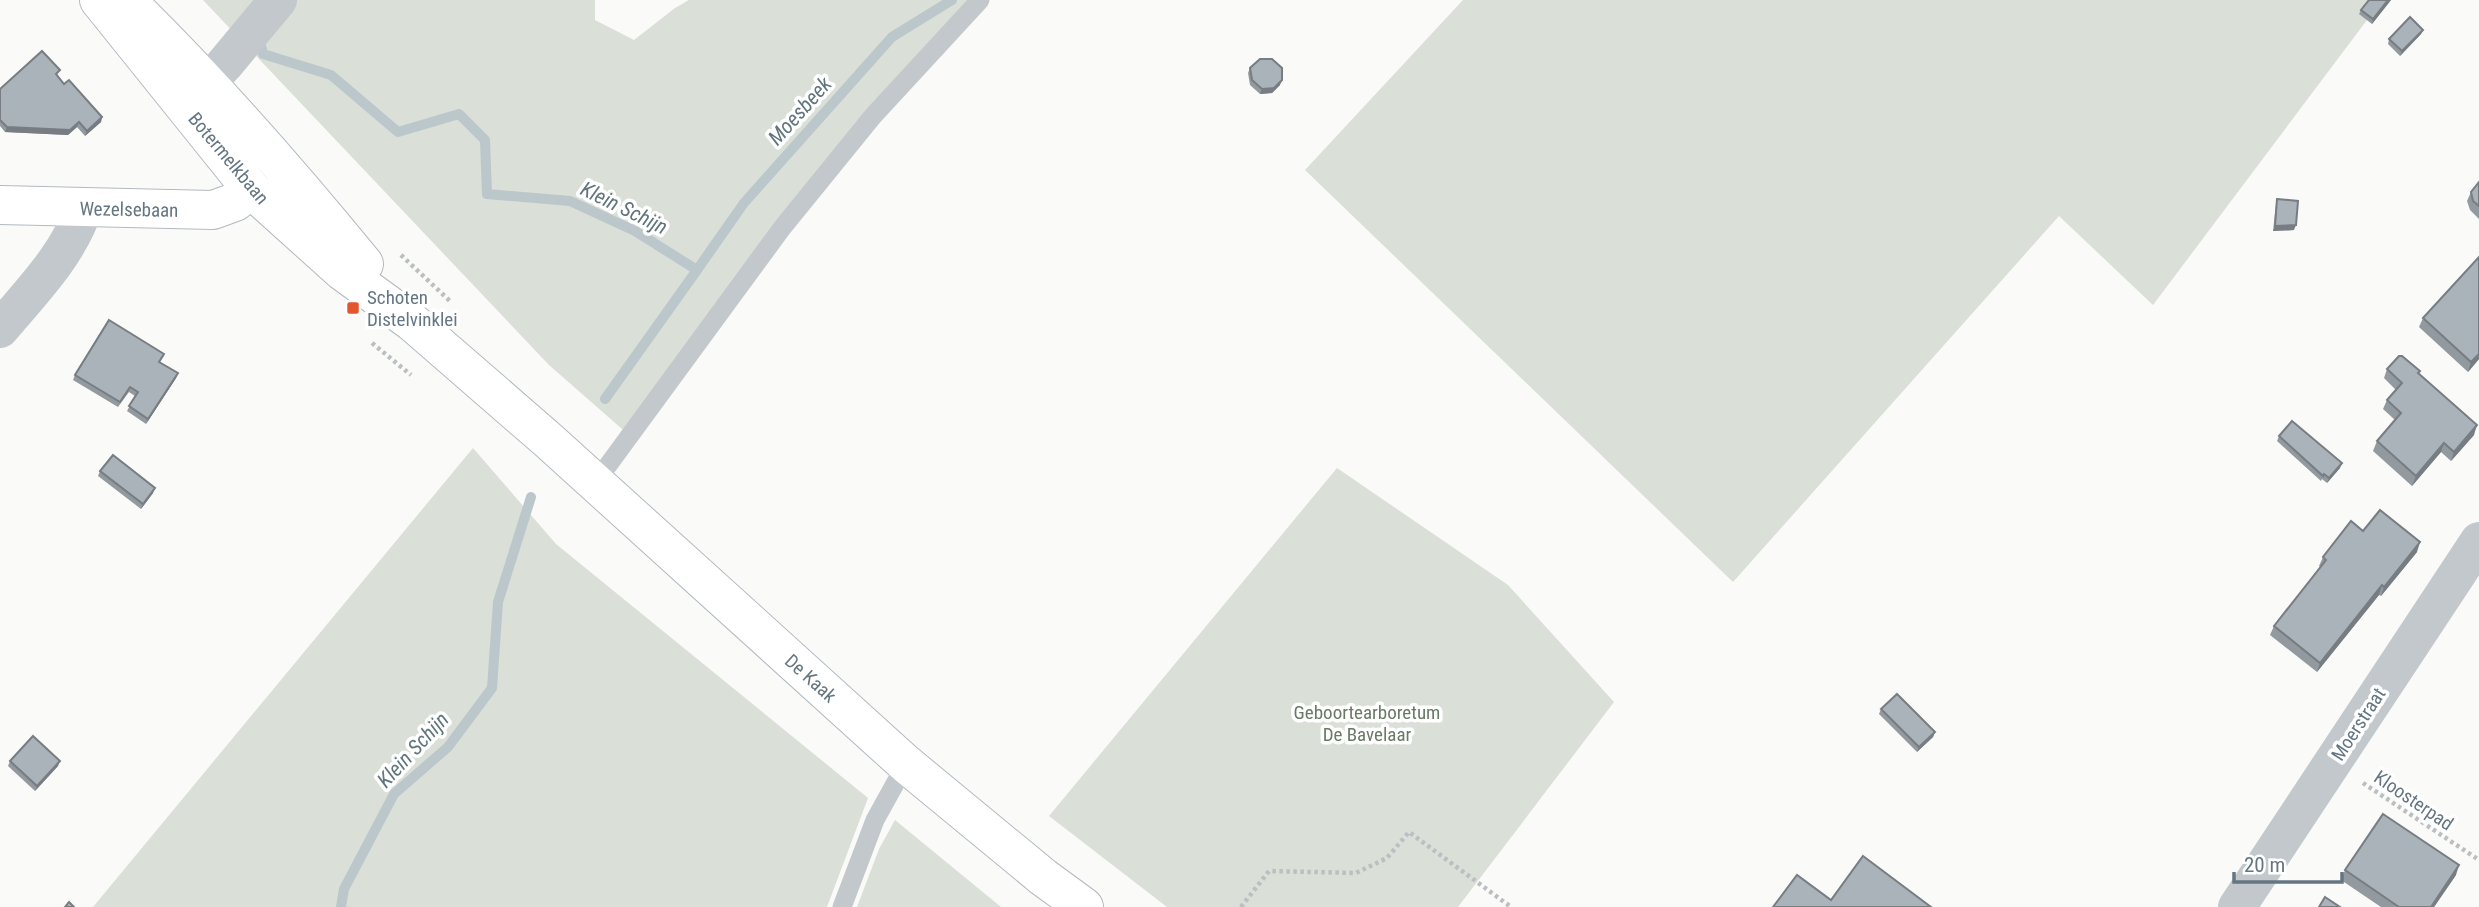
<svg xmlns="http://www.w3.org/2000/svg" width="2479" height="907" viewBox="0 0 2479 907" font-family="'Roboto Condensed',sans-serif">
	<rect width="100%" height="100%" fill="#fafaf8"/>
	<g fill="#dadfd7">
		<path d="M203,0h392v20l39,20 41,-32 14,-8h291l-107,116 -243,320 -81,-71z"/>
		<path d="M1463,0h919l-229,305 -94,-89 -326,366 -428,-412z"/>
		<path d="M473,448l83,96 312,254 -41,109h-734z"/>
		<path d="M1337,468l171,117 106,117 -156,205h-291l-118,-91z"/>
		<path d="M895,820l106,87h-144l22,-58z"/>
	</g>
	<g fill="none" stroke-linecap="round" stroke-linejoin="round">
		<g stroke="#bbc7cb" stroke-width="10">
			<path d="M260,42l3,12 68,21 67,57 61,-18 26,26 2,54 83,7 65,30 62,39 -92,129"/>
			<path d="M697,270l47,-67 148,-166 60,-37"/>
			<path d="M341,907l3,-18 50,-95 54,-47 44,-59 6,-86 33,-105"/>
		</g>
		<defs>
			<g id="secondary">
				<path d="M99,0l152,189 91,82 70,51 136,118 358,324 137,113 41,30"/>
				<path d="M126,0c85,83 163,172 238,264"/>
				<path d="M0,205l213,5 22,-8 16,-13"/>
			</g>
		</defs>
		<use href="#secondary" stroke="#b3babf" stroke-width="40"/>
		<g stroke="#bbbfc2" stroke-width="4.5" stroke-dasharray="3.5 3.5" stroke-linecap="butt">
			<path d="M401,255l50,47"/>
			<path d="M372,343l39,32"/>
			<path d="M2363,783l116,77"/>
			<path d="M1241,907l28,-36 87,2 31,-15 22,-26 102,75"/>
		</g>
		<g stroke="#c3c8cc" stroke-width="19">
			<path d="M595,483l187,-255 91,-112 107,-116"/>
			<path d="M842,907l33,-87 31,-56"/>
		</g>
		<g stroke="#c3c8cc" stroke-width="38">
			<path d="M185,106l39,-41 54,-65"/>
			<path d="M0,329c32,-38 68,-74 84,-121"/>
			<path d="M2237,907l242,-366"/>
		</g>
		<use href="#secondary" stroke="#fff" stroke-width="38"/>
	</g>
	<g fill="#929a9f">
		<path d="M2369,0h22l-19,24 -13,-10 2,-4z"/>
		<path d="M2423,30l-2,4 -21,22 -12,-12 1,-5z"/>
		<path d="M1250,68l30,17 -8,8 -12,1 -10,-9 -2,-12z"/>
		<path d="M58,75v1l6,8 38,33 -1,5 -16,14 -8,-9 -9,8 -63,-3 -5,-6v-37z"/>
		<path d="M2479,182v37l-9,-9 -3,-9 4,-9z"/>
		<path d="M2277,199l17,31 -21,1 3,-27z"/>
		<path d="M2423,318l56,41 -11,13 -49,-45z"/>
		<path d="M164,354l-4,8 18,11 -2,5 -30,46 -19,-13 8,-15 -6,-4 -11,15 -45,-27 2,-5z"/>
		<path d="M2387,369l33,2 -1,3 55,61 -23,26 -10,-9 -29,34 -39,-35 4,-10 18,-21 -12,-11 4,-9 9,-10 -12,-12z"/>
		<path d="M2279,436l61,32 -13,15 -5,-4 -1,2 -44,-40z"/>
		<path d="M100,471l53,22 -12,16 -43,-33z"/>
		<path d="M2363,531l54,21 -36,44 -2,-1 -62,77 -47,-37 4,-9 46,-59 -1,-1 4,-9z"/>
		<path d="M1881,709l54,23 -2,5 -16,15 -38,-38z"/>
		<path d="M10,761l48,5 -23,25 -27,-25z"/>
		<path d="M2345,870l111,5 -22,32h-53l-40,-27z"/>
	</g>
	<g fill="#777d82">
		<path d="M2388,0h3l-19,24 1,-5z"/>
		<path d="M2423,30l-2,4 -21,22 2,-5z"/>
		<path d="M1282,80l-2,5 -8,8 -12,1 2,-5z"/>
		<path d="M102,117l-1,5 -16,14 2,-5z"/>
		<path d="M79,122l-2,5 -9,8 -63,-3 2,-5z"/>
		<path d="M2296,225l-2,5 -21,1 2,-5z"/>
		<path d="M2479,354v5l-11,13 3,-10z"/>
		<path d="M178,373l-2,5 -30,46 2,-5z"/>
		<path d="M2477,425l-3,10 -23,26 3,-9z"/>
		<path d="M2444,443l-3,9 -29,34 4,-10z"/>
		<path d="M2342,463l-2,5 -13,15 2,-5z"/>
		<path d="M155,488l-2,5 -12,16 2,-5z"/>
		<path d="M2420,542l-3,10 -36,44 3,-9z"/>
		<path d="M2382,585l-3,10 -62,77 3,-9z"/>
		<path d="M1935,732l-2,5 -16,15 2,-5z"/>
		<path d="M60,761l-2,5 -23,25 2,-5z"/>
		<path d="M2459,865l-3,10 -22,32h-3z"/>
	</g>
	<g fill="#aab3b9" stroke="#777d82" stroke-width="2">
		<path d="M2369,0h19l-15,19 -12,-9z"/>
		<path d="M2410,17l13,13 -21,21 -13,-12z"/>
		<path d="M42,51l18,19 -4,4 8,10 5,-4 33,37 -15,14 -8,-9 -9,8 -63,-3 -7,-7v-31z"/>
		<path d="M1260,59h12l10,9v12l-8,8 -12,1 -10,-9 -2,-12z"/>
		<path d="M2479,182v24l-6,-5 -2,-9z"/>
		<path d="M2277,199l21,2 -2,24 -21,1z"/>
		<path d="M2479,257v97l-8,8 -48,-44z"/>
		<path d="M109,320l55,34 -5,8 19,11 -30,46 -19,-13 9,-14 -8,-5 -10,15 -45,-27z"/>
		<path d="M2399,356h3l18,15 -2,2 59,52 -23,27 -10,-9 -28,33 -39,-35 24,-28 -14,-13 15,-17 -15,-14z"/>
		<path d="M2292,421l50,42 -13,15 -5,-4 -1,2 -44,-40z"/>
		<path d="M113,455l42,33 -12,16 -43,-33z"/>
		<path d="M2380,510l40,32 -36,45 -2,-2 -62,78 -46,-37 52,-66 -3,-3 28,-36 12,10z"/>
		<path d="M1897,694l38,38 -16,15 -38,-38z"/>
		<path d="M33,736l27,25 -23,25 -27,-25z"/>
		<path d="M2383,814l76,51 -28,42h-32l-54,-37z"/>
		<path d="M1863,856l68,51h-158l24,-32 34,25z"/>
		<path d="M2325,897l15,10h-21z"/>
		<path d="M69,902l5,5h-9z"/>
	</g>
	<rect fill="#e4572e" stroke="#fff" stroke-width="2.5" x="346" y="301" width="14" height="14" rx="3.5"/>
	<g text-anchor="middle" stroke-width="7" stroke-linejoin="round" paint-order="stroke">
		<g font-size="19" fill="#657683" stroke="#fff">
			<text transform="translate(229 158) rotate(50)" y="7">Botermelkbaan</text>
			<text transform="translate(129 209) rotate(1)" y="7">Wezelsebaan</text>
			<text transform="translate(811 678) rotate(42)" y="7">De Kaak</text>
			<text transform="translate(2358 724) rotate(-57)" y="7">Moerstraat</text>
			<text transform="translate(2414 800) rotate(34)" y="7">Kloosterpad</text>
		</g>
		<g font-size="19" fill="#657683" stroke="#fff" text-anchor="start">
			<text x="367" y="304">Schoten<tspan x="367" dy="22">Distelvinklei</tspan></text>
		</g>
		<g font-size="19" fill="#687a64" stroke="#fff">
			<text x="1367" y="719">Geboortearboretum<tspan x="1367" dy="22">De Bavelaar</tspan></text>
		</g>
		<g font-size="21" font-style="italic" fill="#60757c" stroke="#fff">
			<text transform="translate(800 111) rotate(-48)" y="7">Moesbeek</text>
			<text transform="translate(624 208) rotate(26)" y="7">Klein Schijn</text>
			<text transform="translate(413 750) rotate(-47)" y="7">Klein Schijn</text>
		</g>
	</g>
	<path d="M2234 872v10h108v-10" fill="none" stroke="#657683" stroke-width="3.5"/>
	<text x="2244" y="872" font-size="21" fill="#657683" stroke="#ffffff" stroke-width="5" paint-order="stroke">20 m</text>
</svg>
